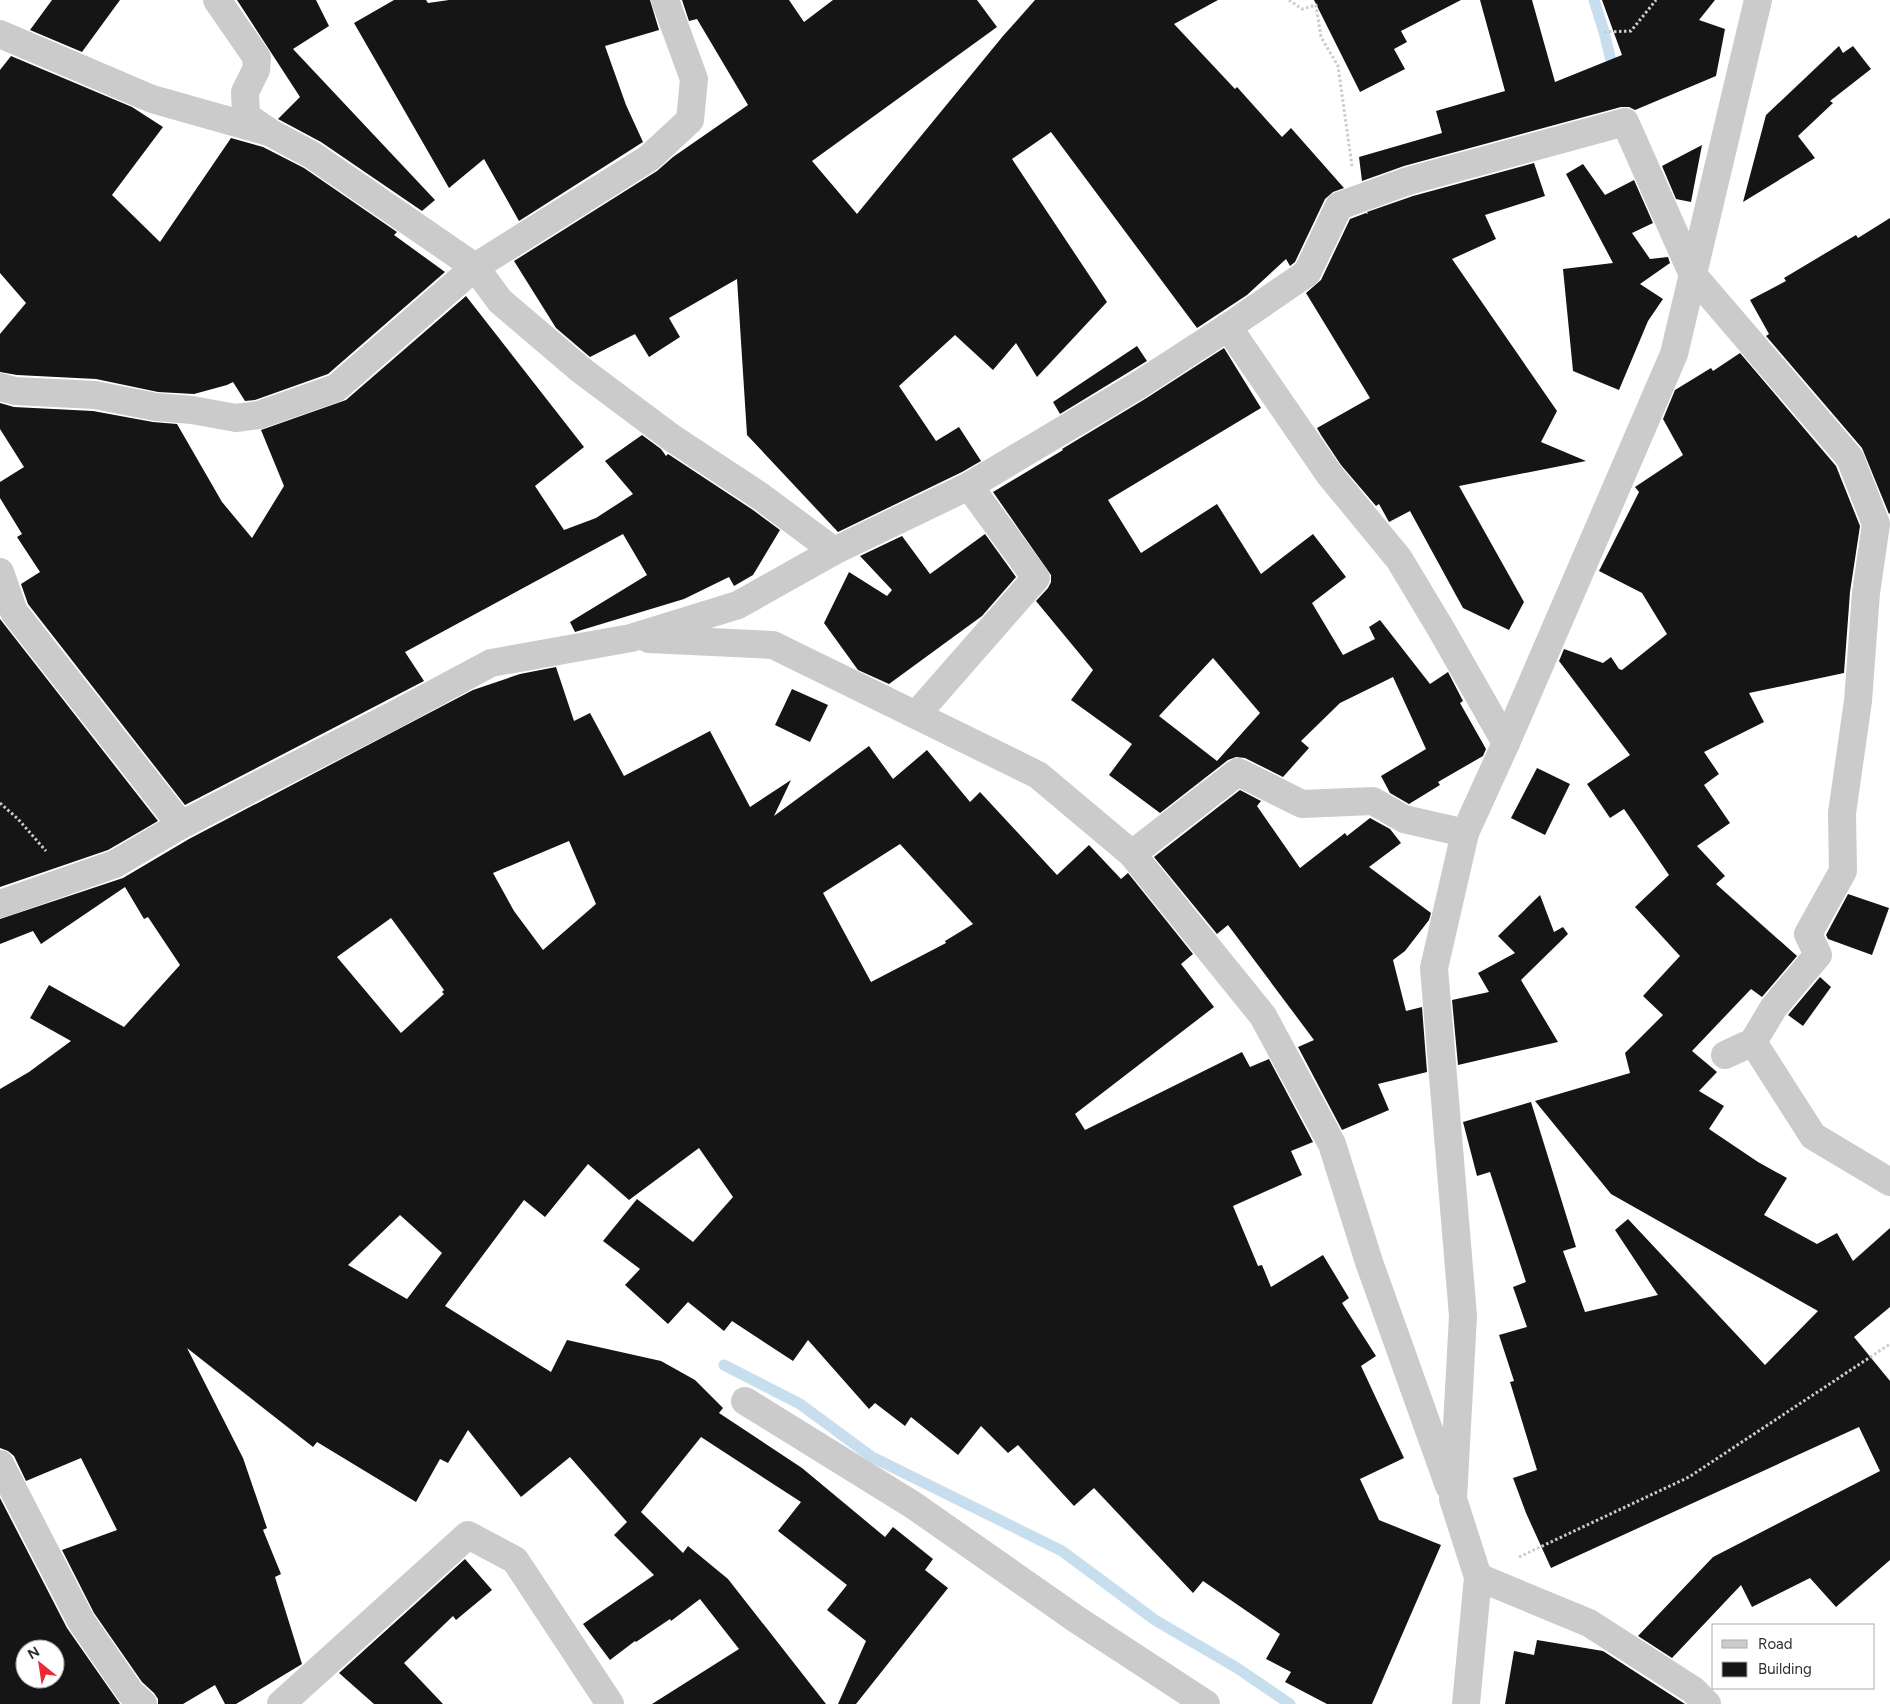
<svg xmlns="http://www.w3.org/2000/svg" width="1890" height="1704" viewBox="0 0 1890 1704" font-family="Figtree,sans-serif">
	<rect width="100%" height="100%" fill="#fff"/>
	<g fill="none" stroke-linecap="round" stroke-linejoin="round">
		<g stroke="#c6deed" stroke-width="11">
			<path d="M1594,0l10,32 10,41"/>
			<path d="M724,1365l76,39 72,53 190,94 93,69 82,48 53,36"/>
		</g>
	</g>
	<g fill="#151515" fill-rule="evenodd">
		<path d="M52,0h68l-38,52 -52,-22z"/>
		<path d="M237,0h79l13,26 -36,23 142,151 -13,11 -101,-69 -43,-23 22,-22z"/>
		<path d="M394,0h32l2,3 21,-3h201l9,30 -54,16 21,59 17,37 -124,79 -35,-62 -35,29 -95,-165z"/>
		<path d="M682,0h107l15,22 29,-22h144l20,27 -185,134 45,53 146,-178 32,-36h183l-44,24 61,65 2,-2 45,50 9,-9 53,60 -11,4 -8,7 -30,63 -5,4 -4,-7 -39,36 -50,33 -146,-196 -39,27 95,143 -70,75 -21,-34 -23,27 -38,-35 -56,51 37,55 23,-14 22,34 -19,11 -124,60 -91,-97 -10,-156 -68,39 11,19 -31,20 -14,-23 -45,23 -34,-29 -42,-67 143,-90 16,-14 75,-52 -51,-86 -8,2z"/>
		<path d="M1314,0h147l-60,31 6,11 -13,7 11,20 -45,23z"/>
		<path d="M1480,0h52l23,82 67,-27 -20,-55h113l-16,20 26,9 -9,47 -81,34 -6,-3h-8l-217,59 -42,15 -3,-24 83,-24 -6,-22 69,-20z"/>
		<path d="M1839,46l4,7 10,-7 18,23 -41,32 3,2 -35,33 17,22 -72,44 23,-87z"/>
		<path d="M11,56l121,51 31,20 -51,68 48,47 71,-104 32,9 41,21 93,64 -3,3 51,37 -117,102 -73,26 -10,1 -12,-19 -6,3 -33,9 -36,-2 -62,-13 -79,-4 -17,-3v-38l26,-31 -26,-30v-203z"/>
		<path d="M1702,145l-11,57 -15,-3 -14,-33z"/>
		<path d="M1534,163l11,33 -60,19 11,24 -44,20 105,152 -16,31 45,19 -127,25 65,116 -15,28 -46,-22 -53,-97 -21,11 -10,-18 -3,2 -35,-41 -20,-30 -4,-7 53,-30 -64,-105 15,-13 29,-61 16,-6 2,1 -1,-2 46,-16z"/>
		<path d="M1583,164l22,31 29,-15 19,43 -21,10 18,26 18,-2 2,6 -30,21 23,15 -15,22 -29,69 -46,-19 -10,-102 50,-6 -47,-89z"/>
		<path d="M1890,218v295l-1,1 -27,-66 -96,-112 3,-2 -19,-34 36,-19 -2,-3 72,-43 2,3z"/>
		<path d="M466,296l118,151 -49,39 29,44 32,-12 37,-24 -28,-33 37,-26 19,14 5,7 2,-2 85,56 27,20 -27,45 -19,11 -5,-9 -45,22 -109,33 -5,-10 77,-47 -24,-41 -218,118 19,29 -239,124 -157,-201 -7,-20 19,-12 -23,-35 5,-3 -22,-36v-16l24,-15 -24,-38v-26l14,4 79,4 60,11 24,2 45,78 30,36 32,-52 -23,-56 85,-30z"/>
		<path d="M1137,346l10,15 -87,53 -7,-12z"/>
		<path d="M1224,348l37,60 -153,92 33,53 76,-49 44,70 52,-40 33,43 -34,26 31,52 32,-16 -6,-12 11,-7 50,64 18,-12 15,29 -3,2 26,46 -3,7 -45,26 2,3 -31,19 -19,-11 -9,-17 45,-27 -33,-72 -53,26 -39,38 8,7 -26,29 -38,-19 -9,-1 -8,3 -68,53 -51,-38 23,-31 -61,-44 22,-30 -57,-69 12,-13 3,-6v-7l-58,-83 70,-42 -1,-1 83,-50zM1213,658l47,55 -43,48 -58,-45z"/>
		<path d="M1740,353l96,113 24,60 -10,66 -6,81 -95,20 15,29 -60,30 15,22 -15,11 26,38 -33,23 28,30 -9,8 81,72 -35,41 -11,-8 -59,62 25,21 -18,19 25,15 -15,23 49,33 29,16 -23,37 53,29 20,-11 16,28 37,-33v79l-36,30 36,44v179l-54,47 -26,-29 -58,29 -11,-22 -69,73 -34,-22 75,-79 167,-86 -21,-44 -308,141 -25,-55 -13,-35 24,-8 -27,-88 4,-1 -15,-46 28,-8 -14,-40 13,-5 -36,-110 -13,4 -14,-54 68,-20 45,145 -13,4 22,61 73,-17 -43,-65 13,-11 137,146 53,-54 -207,-117 -76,-93 95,-28 -5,-20 38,-38 -20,-19 37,-40 -45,-49 34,-32 -45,-66 -14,9 -23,-34 43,-29 -71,-94 5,-12 39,14 8,-6 8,12 3,1 45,-36 -25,-41 -43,-22 40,-79 -4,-5 48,-32 -20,-36 12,-29 36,-22 2,3z"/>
		<path d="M985,534l31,43 -34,39 -93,68 -31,-14 -34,-47 25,-51 38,24 5,-6 -32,-34 42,-20 28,38z"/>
		<path d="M0,619l158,202 -50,29 -108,37z"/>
		<path d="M556,667l18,54 16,-8 34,63 86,-45 40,76 41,-27 -17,36 95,-70 24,33 34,-29 43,52 10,-10 77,83 32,-30 32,34 7,-6 65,81 -12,10 33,43 -139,107 10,16 157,-78 8,15 19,-8 44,83 -22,9 11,24 -69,31 25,60 4,-1 9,22 52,-32 26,43 -7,5 34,53 -15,10 43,92 -44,21 19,41 62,25 -69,159h-45l-42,-22 6,-10 -25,-13 14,-25 -77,-53 -10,12 -99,-105 -20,18 -56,-61 -10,8 -27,-27 -23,29 -47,-38 -6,9 -30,-23 -6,6 -61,-69 -15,21 -61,-40 -8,10 -36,-29 -20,22 -43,-39 15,-16 -37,-28 34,-42 56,43 40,-45 -34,-49 -70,52 -41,-36 -43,53 -21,-17 -79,106 106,66 16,-32 94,21 34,19 28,28 -4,5 83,55 83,69 8,-10 40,32 -8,11 23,18 -92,116h-18l28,-63 -39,-31 20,-25 -69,-54 23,-29 -100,-65 -60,75 42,41 5,-7 40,33 98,125h-174l87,-55 -39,-50 -29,22 -1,-2 -34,23 -1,-1 -25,19 -27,-36 71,-49 -40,-40 13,-13 -57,-65 -49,40 -53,-67 -20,33 -8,-4 -24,43 -99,-60 -4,5 -126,-99 56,110 24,70 -4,2 18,44 -6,3 27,87 -66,40h-11l-10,-19 -32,19h-25v-5l-4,-6 -12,-11 -48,-69 -32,-63 55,-20 -36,-72 -55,23 -12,-25 -6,-5 -8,-3v-359l29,-17 42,-31 -41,-23 19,-33 75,42 56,-62 -32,-48 -4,2 -19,-32 -84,57 -8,-13 -33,13v-25l123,-41 66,-39 284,-149 47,-16zM569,841l27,63 -53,46 -29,-39 -21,-38zM900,844l73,80 -28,17 1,2 -75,39 -48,-89zM391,918l53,72 -2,2 2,2 -43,39 -64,-76zM400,1215l42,38 -35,46 -59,-34z"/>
		<path d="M792,689l36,16 -18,37 -35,-17z"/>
		<path d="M1537,768l33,16 -25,51 -34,-17z"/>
		<path d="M1240,790l21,11 -4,5 43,62 45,-35 2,3 23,-18 20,11 11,14 -32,24 62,46 -2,7 -24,31 -12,9 13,51 16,-4 5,65 -49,12 11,26 -47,20 -44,-83 16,-7 -86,-115 -11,9 -63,-77z"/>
		<path d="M1848,894l41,14 -17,47 -44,-16 -2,-4z"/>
		<path d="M1540,895l14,37 9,-5 5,7 -47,46 37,62 -100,23 -6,-65 37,-8 -11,-19 37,-20 -17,-17z"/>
		<path d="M1820,977l11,10 -28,39 -15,-11z"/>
		<path d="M0,1498l67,130 53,76h-120zM25,1649h30v30h-30z"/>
		<path d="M465,1559l27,31 -36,30 -3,-4 -49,47 39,41h-69l-35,-31z"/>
		<path d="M1537,1640l66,11 82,53h-180l9,-53 20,4z"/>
	</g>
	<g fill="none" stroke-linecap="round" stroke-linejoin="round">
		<g stroke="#cbcbcb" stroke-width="3" stroke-dasharray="2.5 2.5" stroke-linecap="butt">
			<path d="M1289,0l13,9 14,-4 5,32 17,29 14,100"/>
			<path d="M1604,32l27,-1 25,-31"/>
			<path d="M0,803l18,16 28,32"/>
			<path d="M1519,1557l170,-80 201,-133"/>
		</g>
		<g stroke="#cbcbcb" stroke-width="28">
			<path d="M217,0l40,58 -1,12 -11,22 1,24 22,15"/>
			<path d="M0,34l152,65 117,33 43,23 163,112 25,34 81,69 91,68 88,58 74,55"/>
			<path d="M1228,327l101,147 70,85 42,70 65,114"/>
			<path d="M0,387l15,4 80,4 61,12 36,3 44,8 23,-3 77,-27 139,-121 174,-109 41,-38 4,-41 -29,-79"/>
			<path d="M0,572l14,40 167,213"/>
			<path d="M649,639l124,6 265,130 94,79 131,162 69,128 37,118 80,224"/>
			<path d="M916,715l120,-137 -67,-92"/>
			<path d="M1132,854l106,-82 64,32 71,-3 31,18 61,14"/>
			<path d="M0,904l115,-40 66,-39 215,-111 95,-51 140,-25 107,-33 96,-54 135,-65 168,-100 91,-59 79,-54 32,-67 69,-25 217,-59 68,153 157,183 26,66 -10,69 -8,108 -16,112 1,58 -35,63 10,21 -44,52 -21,35 -28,13"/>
			<path d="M1753,1042l60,94 77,46"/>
			<path d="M745,1401l168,104 163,114 130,85"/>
			<path d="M0,1464l81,157 49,71 13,12"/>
			<path d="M1478,1577l111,46 104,67 14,14"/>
			<path d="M281,1704l187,-169 47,25 95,144"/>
			<path d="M1466,1704l12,-127 -25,-78 10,-183 -29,-348 31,-135 41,-90 168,-389 84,-354"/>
		</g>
	</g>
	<rect x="1712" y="1624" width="162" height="65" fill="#ffffff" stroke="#ababab"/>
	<rect x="1722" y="1640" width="25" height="8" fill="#cbcbcb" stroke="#ababab"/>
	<text x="1758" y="1649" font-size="15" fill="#2e2e2e">Road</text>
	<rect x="1722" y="1662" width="25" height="15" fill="#151515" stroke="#ababab"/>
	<text x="1758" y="1674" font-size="15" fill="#2e2e2e">Building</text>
	<g transform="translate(40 1664) rotate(330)"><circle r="24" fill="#ffffff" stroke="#ababab"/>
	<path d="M0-4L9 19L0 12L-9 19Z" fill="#ed2835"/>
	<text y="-8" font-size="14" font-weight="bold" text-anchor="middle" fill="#2e2e2e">N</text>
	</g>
</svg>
